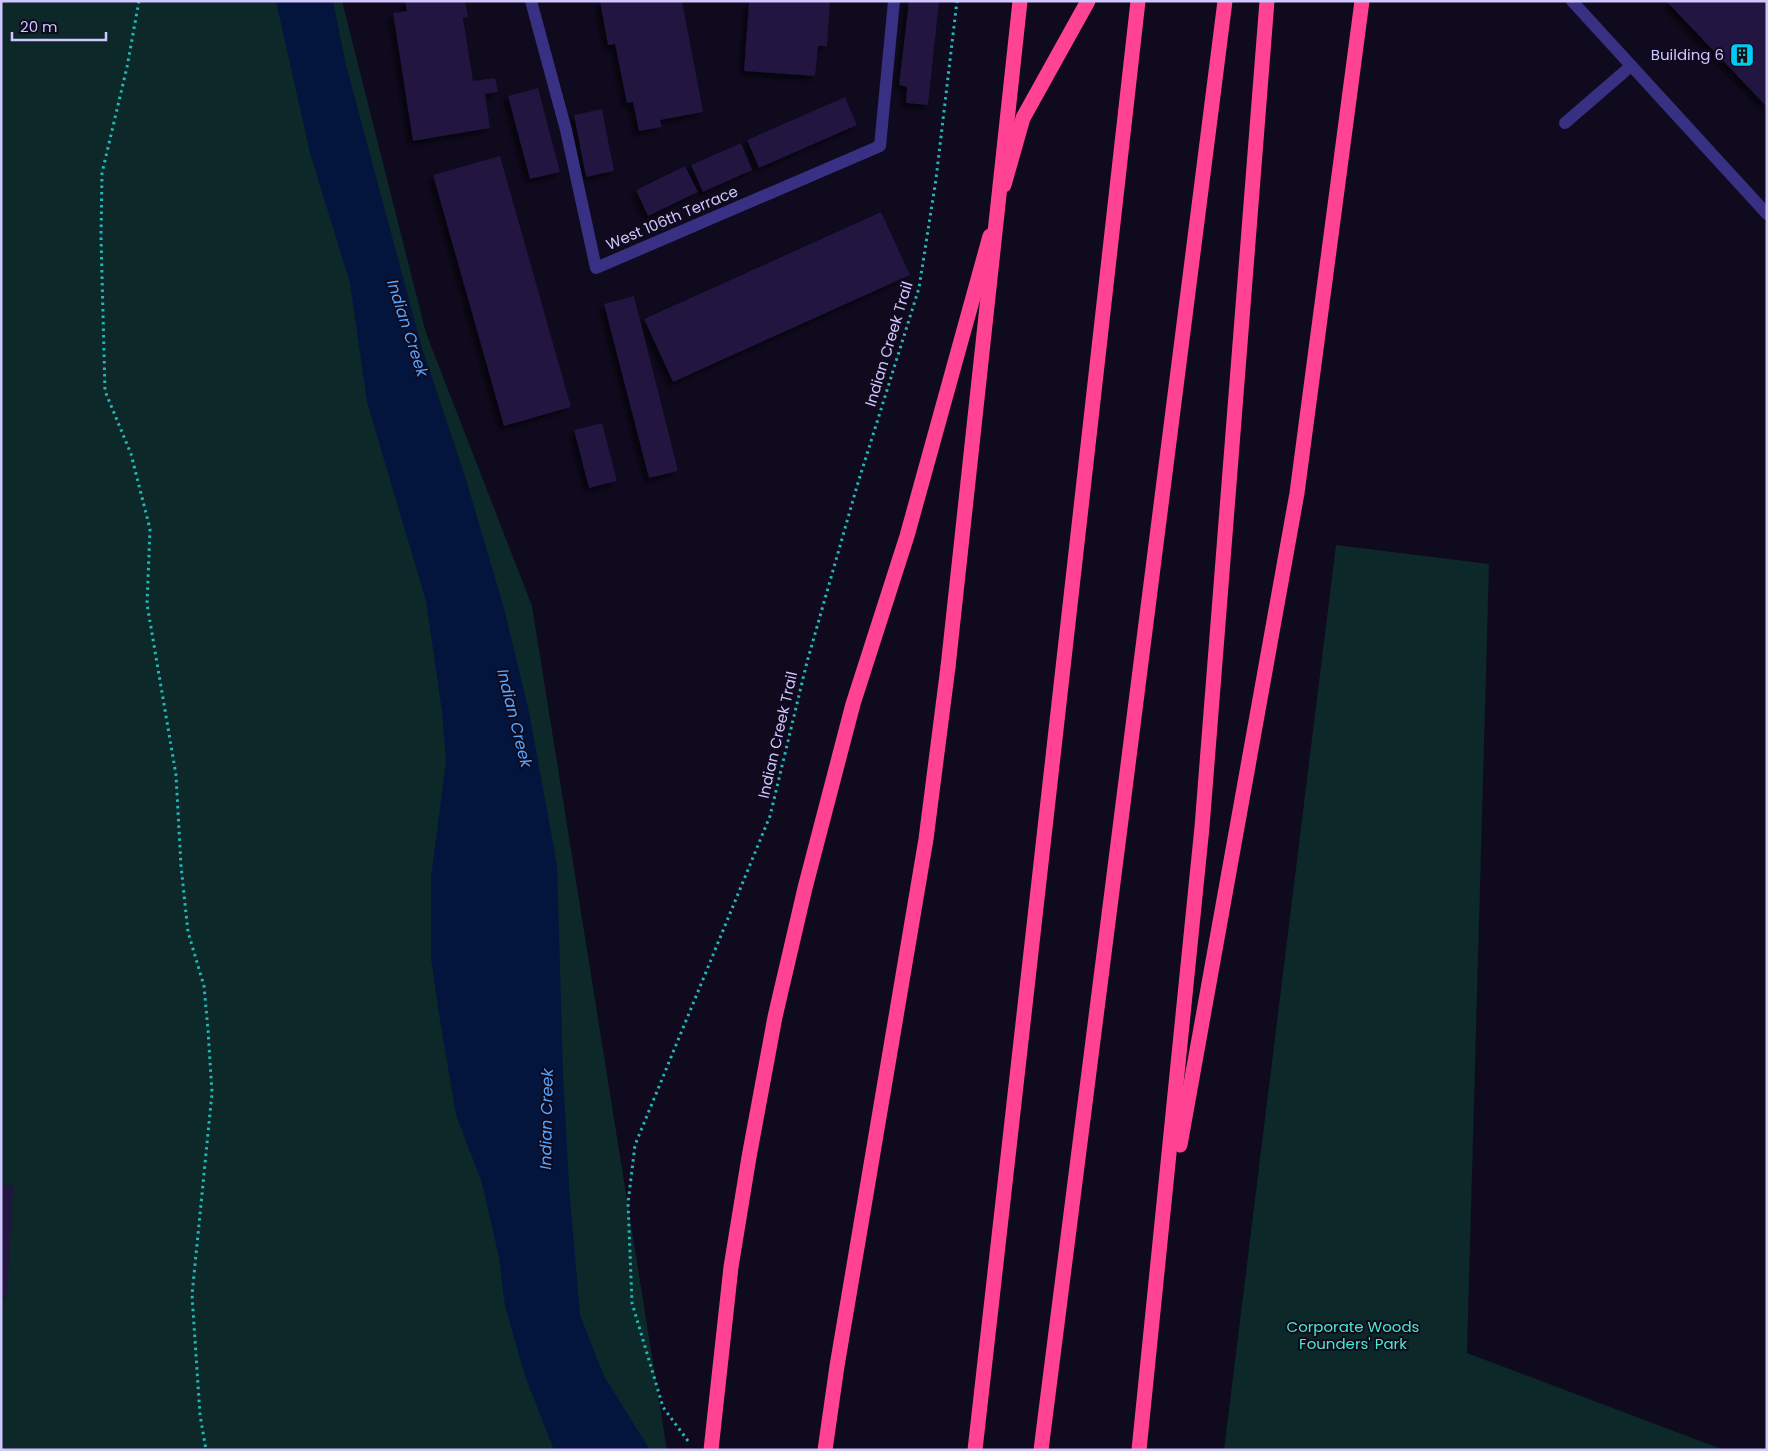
<svg xmlns="http://www.w3.org/2000/svg" width="1768" height="1451" viewBox="0 0 1768 1451" font-family="Poppins,sans-serif">
	<defs>
		<filter id="shadow"><feDropShadow dx="-4.5" dy="4.5" stdDeviation="2.5" flood-color="#0009"/></filter>
	</defs>
	<rect width="100%" height="100%" fill="#0f0a1e"/>
	<g fill="#0c2829">
		<path d="M1,1h341l84,332 106,273 135,844h-666z"/>
		<path d="M1336,545l153,19 -22,789 257,97h-500z"/>
	</g>
	<path fill="#04153d" d="M276,1h57l13,64 76,283 42,125 40,135 25,104 28,153 6,207 6,115 11,128 24,61 46,74h-96l-29,-74 -20,-70 -6,-49 -17,-74 -26,-68 -18,-107 -7,-50v-80l15,-117 -4,-50 -16,-110 -59,-199 -17,-119 -40,-130z"/>
	<g fill="#201441" filter="url(#shadow)">
		<path d="M405,1h60l3,16 -5,1 10,63 22,-3 3,14 -13,2 5,34 -77,13 -20,-128 14,-2z"/>
		<path d="M600,1h82l21,111 -43,8 2,7 -23,4 -6,-29 -6,1 -12,-59 -7,1z"/>
		<path d="M749,1h81l-3,45h-9l-3,30 -71,-5z"/>
		<path d="M909,1h30l-11,104 -22,-2 1,-16 -8,-2z"/>
		<path d="M1668,1h99v106l-99,-104z"/>
		<path d="M538,88l22,84 -30,7 -22,-83z"/>
		<path d="M845,97l12,28 -98,43 -12,-28z"/>
		<path d="M602,109l12,62 -28,6 -12,-62z"/>
		<path d="M741,143l11,27 -49,22 -12,-27z"/>
		<path d="M500,156l71,251 -67,19 -71,-251z"/>
		<path d="M685,166l13,26 -50,24 -12,-26z"/>
		<path d="M881,212l29,63 -237,107 -29,-63z"/>
		<path d="M634,296l44,175 -29,7 -45,-174z"/>
		<path d="M602,423l15,58 -28,7 -15,-58z"/>
		<path d="M1,1185l12,1 -6,111 -6,-1z"/>
	</g>
	<g fill="none" stroke-linecap="round" stroke-linejoin="round">
		<g stroke="#22b8b8" stroke-width="3" stroke-dasharray="2.5 4" stroke-linecap="butt">
			<path d="M139,1l-12,66 -25,106 -1,64 4,154 26,63 19,75 -3,75 29,171 5,91 7,66 16,54 4,44 4,63 -20,202 8,120 6,35"/>
			<path d="M688,1441l-25,-34 -31,-104 -4,-100 7,-58 135,-329 37,-154 50,-176 62,-198 17,-109 21,-178"/>
		</g>
		<g stroke="#383082" stroke-width="12">
			<path d="M1572,1l195,213"/>
			<path d="M1565,123l66,-57"/>
		</g>
		<path stroke="#383082" stroke-width="12" d="M531,1l35,129 30,138 284,-122 14,-145"/>
		<g stroke="#ff4291" stroke-width="15">
			<path d="M1004,185l19,-67 65,-117"/>
			<path d="M1180,1145l117,-652 65,-492"/>
			<path d="M711,1450l20,-183 18,-110 26,-140 30,-129 48,-184 54,-168 83,-300"/>
			<path d="M825,1450l12,-84 89,-527 22,-172"/>
			<path d="M975,1450l163,-1449"/>
			<path d="M1041,1450l184,-1449"/>
			<path d="M1139,1450l63,-623 65,-826"/>
		</g>
		<path stroke="#ff4291" stroke-width="15" d="M948,667l72,-666"/>
	</g>
	<defs>
		<symbol id="building-square" viewBox="-11 -11 22 22"><rect x="-9" y="-9" width="18" height="18" rx="4" fill="#00cbf2" stroke="#0f0a1e"/><path d="M-4-6H4V6H1V3H-1V6H-4ZM-2.5-4.3h1.7v1.8h-1.7ZM.8-4.3h1.7v1.8H.8ZM-2.5-1h1.7V.8h-1.7ZM.8-1h1.7V.8H.8Z" fill="#111"/></symbol>
	</defs>
	<g fill-rule="evenodd">
		<use href="#building-square" x="1728" y="41" width="28" height="28"/>
	</g>
	<g text-anchor="middle" stroke-width="4" stroke-linejoin="round" paint-order="stroke">
		<g font-size="15" fill="#d1c7ff" stroke="#0f0a1e" text-anchor="end">
			<text x="1724" y="60">Building 6</text>
		</g>
		<g font-size="15" fill="#d1c7ff" stroke="#0f0a1e">
			<text transform="translate(672 218) rotate(-23)" y="5">West 106th Terrace</text>
			<text transform="translate(889 344) rotate(-73)" y="5">Indian Creek Trail</text>
			<text transform="translate(778 735) rotate(-77)" y="5">Indian Creek Trail</text>
		</g>
		<g font-size="15" fill="#49e9cb" stroke="#0f0a1e">
			<text x="1353" y="1332">Corporate Woods<tspan x="1353" dy="17">Founders' Park</tspan></text>
		</g>
		<g font-size="16" font-style="italic" fill="#55a6ff" stroke="#0f0a1e">
			<text transform="translate(408 328) rotate(72)" y="6">Indian Creek</text>
			<text transform="translate(515 718) rotate(76)" y="6">Indian Creek</text>
			<text transform="translate(546 1119) rotate(-89)" y="6">Indian Creek</text>
		</g>
	</g>
	<rect width="1768" height="1451" fill="none" stroke="#d1c7ff" stroke-width="5"/>
	<path d="M12 32v8h94v-8" fill="none" stroke="#d1c7ff" stroke-width="2.5"/>
	<text x="20" y="32" font-size="15" fill="#d1c7ff" stroke="#0f0a1e" stroke-width="4" paint-order="stroke">20 m</text>
</svg>
